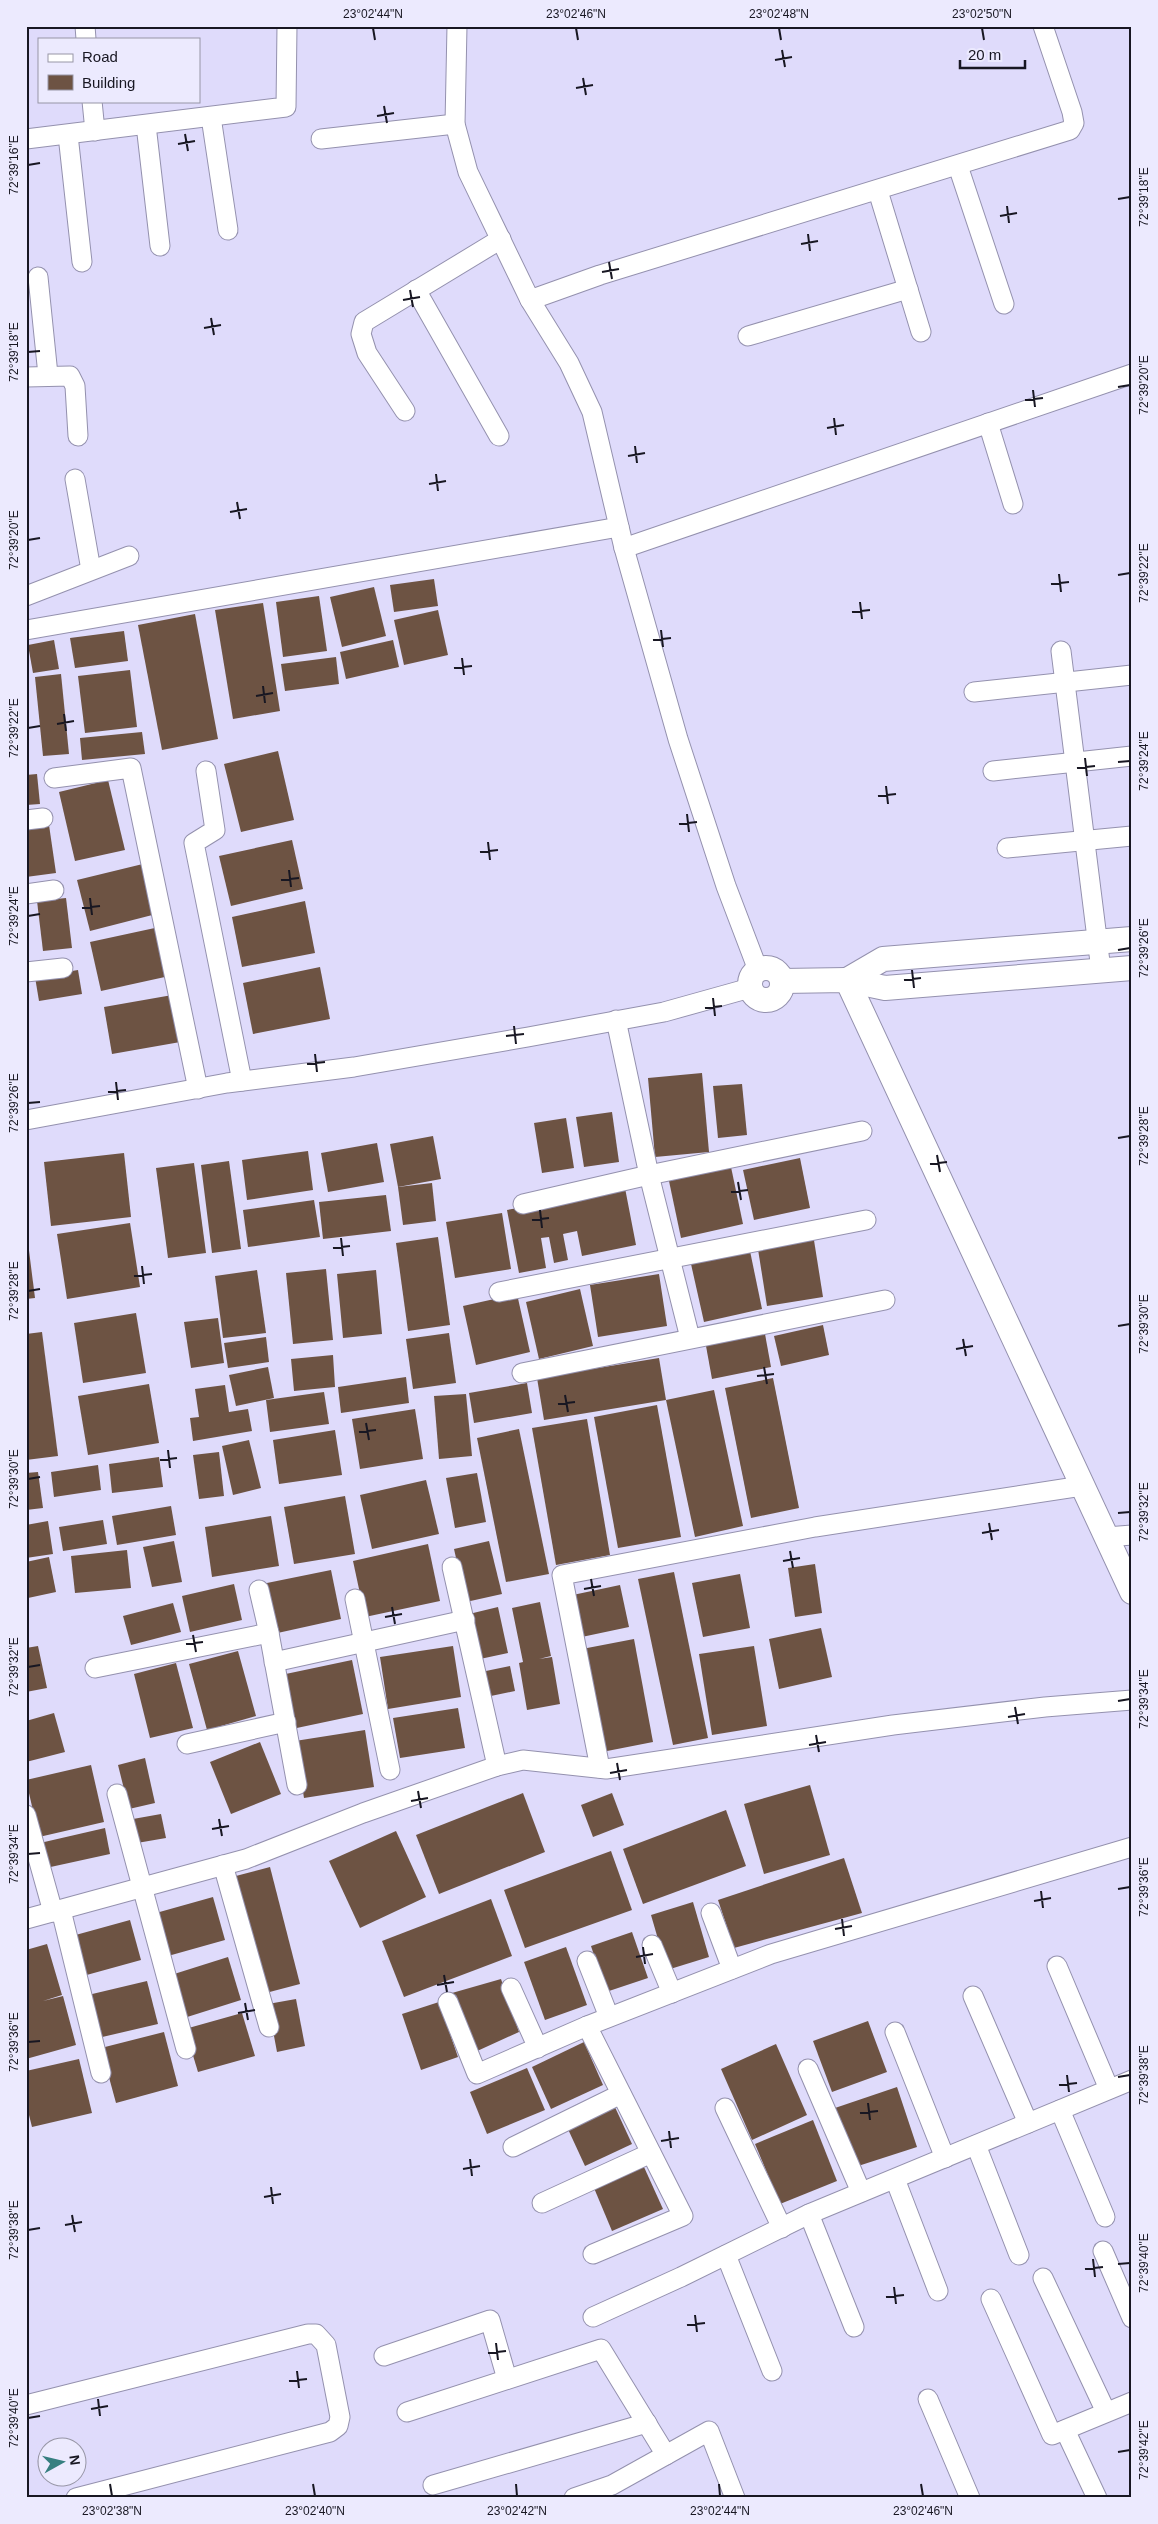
<svg xmlns="http://www.w3.org/2000/svg" width="1158" height="2524" viewBox="0 0 1158 2524" font-family="Helvetica,sans-serif">
	<rect width="100%" height="100%" fill="#dfdbfb"/>
	<g fill="#6d5343">
		<path d="M434,579l4,27 -44,6 -4,-27z"/>
		<path d="M374,587l12,49 -44,11 -12,-50z"/>
		<path d="M319,596l8,55 -44,6 -7,-55z"/>
		<path d="M263,603l17,108 -47,8 -18,-109z"/>
		<path d="M438,610l10,45 -44,10 -10,-45z"/>
		<path d="M195,614l23,125 -56,11 -24,-125z"/>
		<path d="M124,631l4,30 -53,7 -5,-30z"/>
		<path d="M54,640l5,29 -26,4 -5,-28z"/>
		<path d="M393,640l6,27 -53,12 -6,-27z"/>
		<path d="M336,657l3,27 -54,7 -4,-27z"/>
		<path d="M130,670l7,57 -52,6 -7,-57z"/>
		<path d="M61,674l8,80 -26,2 -8,-79z"/>
		<path d="M142,732l3,22 -63,6 -2,-22z"/>
		<path d="M278,751l16,69 -53,12 -17,-68z"/>
		<path d="M37,774l3,30 -14,1v-30z"/>
		<path d="M108,780l17,70 -50,11 -16,-69z"/>
		<path d="M49,825l7,48 -30,4v-49z"/>
		<path d="M292,840l11,49 -72,17 -12,-50z"/>
		<path d="M151,862l13,50 -74,19 -13,-51z"/>
		<path d="M66,898l6,50 -29,3 -6,-50z"/>
		<path d="M305,901l10,52 -73,14 -10,-50z"/>
		<path d="M164,926l10,49 -73,16 -11,-49z"/>
		<path d="M320,967l10,52 -77,15 -10,-51z"/>
		<path d="M78,970l4,24 -43,7 -4,-24z"/>
		<path d="M178,994l8,47 -74,13 -8,-47z"/>
		<path d="M702,1073l7,79 -54,5 -7,-79z"/>
		<path d="M742,1084l5,51 -29,3 -5,-52z"/>
		<path d="M612,1112l7,50 -35,5 -8,-50z"/>
		<path d="M566,1118l8,50 -32,5 -8,-50z"/>
		<path d="M433,1136l8,43 -43,8 -8,-43z"/>
		<path d="M377,1143l7,39 -56,10 -7,-39z"/>
		<path d="M308,1151l5,39 -66,10 -5,-40z"/>
		<path d="M124,1153l7,64 -80,9 -7,-64z"/>
		<path d="M800,1158l10,50 -56,12 -11,-50z"/>
		<path d="M229,1161l12,88 -29,4 -11,-88z"/>
		<path d="M194,1163l12,90 -38,5 -12,-90z"/>
		<path d="M731,1167l12,57 -62,14 -12,-57z"/>
		<path d="M432,1183l4,38 -33,4 -5,-38z"/>
		<path d="M625,1188l11,57 -54,11 -5,-25 -14,3 5,26 -14,3 -5,-26 -8,1 5,30 -27,5 -12,-63z"/>
		<path d="M386,1195l5,36 -68,8 -4,-37z"/>
		<path d="M314,1200l6,37 -72,10 -5,-37z"/>
		<path d="M502,1213l9,56 -56,9 -9,-56z"/>
		<path d="M130,1223l10,64 -73,12 -10,-65z"/>
		<path d="M26,1227l9,71 -9,1z"/>
		<path d="M813,1234l10,63 -56,9 -10,-63z"/>
		<path d="M438,1237l12,88 -42,6 -12,-88z"/>
		<path d="M750,1251l12,58 -58,13 -13,-58z"/>
		<path d="M326,1269l7,71 -40,4 -7,-71z"/>
		<path d="M257,1270l9,63 -43,5 -8,-62z"/>
		<path d="M376,1270l6,64 -39,4 -6,-64z"/>
		<path d="M659,1274l8,52 -69,11 -8,-52z"/>
		<path d="M580,1289l13,57 -54,13 -13,-57z"/>
		<path d="M517,1294l13,58 -54,13 -13,-59z"/>
		<path d="M136,1313l10,60 -63,10 -9,-60z"/>
		<path d="M218,1318l6,45 -33,5 -7,-46z"/>
		<path d="M823,1325l6,30 -48,11 -7,-30z"/>
		<path d="M42,1332l16,124 -32,4v-126z"/>
		<path d="M449,1333l7,50 -43,6 -7,-50z"/>
		<path d="M765,1334l6,33 -59,12 -6,-33z"/>
		<path d="M266,1337l3,25 -41,6 -4,-25z"/>
		<path d="M333,1355l2,32 -41,4 -3,-32z"/>
		<path d="M659,1358l7,42 -122,20 -7,-42z"/>
		<path d="M268,1367l6,31 -38,8 -7,-31z"/>
		<path d="M406,1377l3,26 -68,10 -3,-26z"/>
		<path d="M773,1378l26,130 -48,10 -26,-130z"/>
		<path d="M527,1383l5,30 -58,10 -5,-30z"/>
		<path d="M149,1384l10,59 -71,12 -10,-59z"/>
		<path d="M225,1385l4,27 19,-3 4,22 -59,10 -3,-23 9,-1 -4,-28z"/>
		<path d="M714,1390l29,136 -48,11 -29,-137z"/>
		<path d="M324,1392l5,32 -59,8 -4,-32z"/>
		<path d="M466,1394l6,62 -33,3 -5,-63z"/>
		<path d="M657,1405l24,132 -63,11 -24,-131z"/>
		<path d="M415,1409l8,50 -63,10 -8,-50z"/>
		<path d="M587,1419l23,136 -54,10 -24,-137z"/>
		<path d="M519,1429l30,145 -43,8 -29,-144z"/>
		<path d="M335,1430l7,45 -63,9 -6,-44z"/>
		<path d="M249,1440l12,48 -28,7 -11,-49z"/>
		<path d="M219,1452l5,44 -25,3 -6,-44z"/>
		<path d="M159,1457l4,30 -51,6 -3,-29z"/>
		<path d="M98,1465l3,25 -47,7 -3,-25z"/>
		<path d="M38,1472l5,36 -17,2v-37z"/>
		<path d="M477,1473l9,49 -31,6 -9,-50z"/>
		<path d="M426,1480l13,54 -67,15 -12,-54z"/>
		<path d="M345,1496l10,58 -61,10 -10,-57z"/>
		<path d="M171,1506l5,29 -59,10 -5,-29z"/>
		<path d="M271,1516l8,50 -67,11 -7,-50z"/>
		<path d="M103,1520l4,24 -44,7 -4,-24z"/>
		<path d="M48,1521l5,33 -27,4v-33z"/>
		<path d="M174,1541l8,41 -30,5 -9,-40z"/>
		<path d="M489,1541l13,53 -36,8 -12,-53z"/>
		<path d="M428,1544l12,57 -75,16 -12,-56z"/>
		<path d="M127,1550l4,38 -56,5 -4,-37z"/>
		<path d="M49,1557l7,35 -28,6 -2,-36z"/>
		<path d="M815,1564l7,49 -27,4 -7,-49z"/>
		<path d="M331,1570l10,49 -68,15 -11,-50z"/>
		<path d="M674,1572l34,166 -35,7 -35,-166z"/>
		<path d="M740,1574l10,54 -47,9 -11,-54z"/>
		<path d="M234,1584l8,36 -52,12 -8,-36z"/>
		<path d="M620,1585l9,42 -52,11 -9,-42z"/>
		<path d="M540,1602l11,54 -12,3 13,-2 8,47 -33,6 -8,-47 4,-1 -11,-54z"/>
		<path d="M173,1603l8,29 -50,13 -8,-29z"/>
		<path d="M498,1607l10,46 -28,6 -11,-45z"/>
		<path d="M821,1628l11,49 -53,12 -10,-50z"/>
		<path d="M634,1639l19,103 -51,10 -20,-103z"/>
		<path d="M38,1646l9,42 -21,4v-44z"/>
		<path d="M453,1646l8,51 -73,12 -8,-52z"/>
		<path d="M754,1646l13,80 -55,9 -13,-81z"/>
		<path d="M238,1651l18,65 -49,14 -18,-66z"/>
		<path d="M352,1660l11,54 -71,15 -11,-54z"/>
		<path d="M176,1663l17,65 -43,10 -16,-64z"/>
		<path d="M510,1666l5,25 -29,6 -5,-25z"/>
		<path d="M458,1708l7,40 -65,10 -7,-40z"/>
		<path d="M54,1713l11,39 -39,10v-41z"/>
		<path d="M365,1730l9,57 -70,11 -9,-57z"/>
		<path d="M260,1742l21,52 -50,20 -21,-52z"/>
		<path d="M145,1758l10,45 -26,6 -11,-44z"/>
		<path d="M91,1765l13,57 -65,15 -13,-57z"/>
		<path d="M810,1785l20,70 -66,19 -20,-70z"/>
		<path d="M523,1793l22,59 -106,42 -23,-59z"/>
		<path d="M612,1793l12,32 -31,12 -12,-32z"/>
		<path d="M726,1810l20,56 -103,38 -20,-55z"/>
		<path d="M161,1814l5,24 -29,5 -4,-24z"/>
		<path d="M105,1828l5,26 -64,14 -6,-25z"/>
		<path d="M396,1831l30,66 -66,31 -31,-67z"/>
		<path d="M611,1851l21,59 -107,38 -21,-58z"/>
		<path d="M844,1858l18,55 -128,35 -16,-48z"/>
		<path d="M270,1867l30,117 -38,10 -30,-117z"/>
		<path d="M213,1897l12,43 -57,16 -12,-43z"/>
		<path d="M491,1899l21,57 -108,41 -22,-56z"/>
		<path d="M693,1902l16,55 -42,13 -16,-55z"/>
		<path d="M130,1920l11,40 -58,16 -11,-40z"/>
		<path d="M632,1932l16,46 -42,14 -15,-46z"/>
		<path d="M47,1944l15,51 -19,6 20,-5 13,49 -50,14v-109z"/>
		<path d="M566,1947l21,58 -42,15 -21,-58z"/>
		<path d="M228,1957l13,43 -57,18 -13,-43z"/>
		<path d="M501,1979l18,53 -44,20 -23,-59z"/>
		<path d="M147,1981l11,43 -60,14 -10,-43z"/>
		<path d="M296,1999l9,47 -28,6 -9,-48z"/>
		<path d="M439,2002l19,55 -37,13 -19,-56z"/>
		<path d="M242,2013l13,43 -57,16 -13,-43z"/>
		<path d="M868,2021l19,51 -55,20 -19,-51z"/>
		<path d="M164,2032l14,54 -62,17 -15,-55z"/>
		<path d="M584,2042l19,43 -52,24 -19,-42z"/>
		<path d="M776,2044l31,71 -55,25 -31,-71z"/>
		<path d="M79,2059l13,54 -60,14 -6,-24v-32z"/>
		<path d="M527,2068l18,42 -58,24 -17,-42z"/>
		<path d="M897,2087l20,60 -62,20 -20,-59z"/>
		<path d="M614,2105l18,39 -47,22 -18,-39z"/>
		<path d="M813,2120l24,61 -57,23 -25,-60z"/>
		<path d="M644,2167l19,42 -51,22 -18,-43z"/>
	</g>
	<g fill="none" stroke-linecap="round" stroke-linejoin="round">
		<defs>
			<g id="minor">
				<path d="M85,26l1,13"/>
				<path d="M457,26l-2,98 13,48 62,128 39,63 23,49 32,136 54,191 48,147 32,84"/>
				<path d="M92,101l3,30"/>
				<path d="M211,117l17,113"/>
				<path d="M146,125l14,121"/>
				<path d="M68,135l14,127"/>
				<path d="M26,139l260,-32 1,-81"/>
				<path d="M321,139l134,-15"/>
				<path d="M958,166l46,138"/>
				<path d="M878,191l43,141"/>
				<path d="M38,277l10,98"/>
				<path d="M416,290l83,146"/>
				<path d="M530,300l70,-25 470,-145 4,-7 -2,-11 -29,-86"/>
				<path d="M748,336l160,-47"/>
				<path d="M26,377l44,-1 5,10 3,50"/>
				<path d="M405,411l-38,-58 -6,-19 3,-12 137,-83"/>
				<path d="M988,423l25,81"/>
				<path d="M75,479l16,91"/>
				<path d="M624,548l508,-174"/>
				<path d="M26,596l103,-40"/>
				<path d="M26,630l593,-103"/>
				<path d="M1061,651l40,319"/>
				<path d="M974,692l158,-17"/>
				<path d="M206,771l9,59 -21,13 48,238"/>
				<path d="M993,771l139,-15"/>
				<path d="M54,778l77,-10 67,321"/>
				<path d="M26,820l17,-2"/>
				<path d="M1007,848l125,-12"/>
				<path d="M26,894l28,-4"/>
				<path d="M26,972l37,-4"/>
				<path d="M616,1020l33,155 41,163"/>
				<path d="M26,1120l201,-37 127,-16 174,-30 136,-25 86,-24"/>
				<path d="M523,1204l126,-29 213,-44"/>
				<path d="M499,1292l367,-72"/>
				<path d="M522,1373l363,-73"/>
				<path d="M1107,1537l25,-2"/>
				<path d="M452,1567l45,199"/>
				<path d="M259,1590l10,43"/>
				<path d="M355,1599l35,171"/>
				<path d="M274,1662l191,-42"/>
				<path d="M95,1668l174,-35 28,152"/>
				<path d="M187,1744l99,-22"/>
				<path d="M600,1768l-38,-193 253,-48 267,-41"/>
				<path d="M117,1794l69,255"/>
				<path d="M26,1815l27,97"/>
				<path d="M223,1865l46,162"/>
				<path d="M61,1910l40,163"/>
				<path d="M711,1913l21,56"/>
				<path d="M26,1919l220,-60 117,-46 134,-47 26,-6 83,9 287,-44 152,-18 87,-7"/>
				<path d="M652,1945l20,48"/>
				<path d="M587,1961l22,56"/>
				<path d="M1057,1966l52,123"/>
				<path d="M511,1988l27,60"/>
				<path d="M973,1996l55,127"/>
				<path d="M448,2002l29,72 110,-48"/>
				<path d="M895,2032l50,126"/>
				<path d="M808,2069l53,123"/>
				<path d="M725,2108l57,120"/>
				<path d="M1060,2110l45,107"/>
				<path d="M976,2145l43,110"/>
				<path d="M513,2147l108,-53"/>
				<path d="M895,2179l43,112"/>
				<path d="M542,2203l109,-50"/>
				<path d="M809,2214l45,113"/>
				<path d="M1103,2251l29,67"/>
				<path d="M593,2254l90,-38 -96,-190 184,-72 361,-107"/>
				<path d="M726,2255l46,116"/>
				<path d="M1043,2278l63,134"/>
				<path d="M991,2299l61,136 80,-33"/>
				<path d="M593,2317l88,-40 128,-63 323,-134"/>
				<path d="M384,2356l106,-36 17,59"/>
				<path d="M928,2399l42,99"/>
				<path d="M26,2405l282,-71h8l10,11 14,72 -2,9 -8,6 -254,66"/>
				<path d="M407,2412l194,-63 65,106"/>
				<path d="M1065,2430l32,68"/>
				<path d="M433,2485l214,-62"/>
				<path d="M574,2498l38,-13 97,-54 26,67"/>
			</g>
			<g id="tertiary">
				<circle cx="766" cy="984" r="16"/>
				<path d="M847,980l285,612"/>
				<path d="M847,980l36,-21 249,-20"/>
				<path d="M782,981l65,-1 38,8 247,-20"/>
			</g>
		</defs>
		<use href="#minor" stroke="#9491ae" stroke-width="21"/>
		<use href="#tertiary" stroke="#9491ae" stroke-width="26"/>
		<use href="#minor" stroke="#fff" stroke-width="19"/>
		<use href="#tertiary" stroke="#fff" stroke-width="24"/>
	</g>
	<path fill="none" stroke="#181722" stroke-width="2" d="M373,28l2,12M576,28l2,12M779,28l2,12M982,28l2,12M782,50l3,17M775,60l17,-3M583,78l3,17M576,88l17,-3M384,106l3,17M377,116l17,-3M185,134l3,17M178,144l17,-3M28,165l12,-2M1118,199l12,-2M1007,206l2,17M1000,216l17,-3M808,234l2,17M801,244l17,-3M609,262l3,17M602,272l17,-3M410,290l3,17M403,300l17,-3M211,318l3,17M204,328l17,-3M28,352l12,-1M1118,387l12,-2M1033,390l2,17M1025,400l18,-2M834,418l2,17M827,428l17,-3M635,446l2,17M628,456l17,-3M436,474l2,17M429,484l17,-3M237,502l3,17M230,512l17,-3M28,540l12,-2M1059,574l2,18M1118,575l12,-2M1051,584l18,-2M860,602l2,17M852,612l18,-2M661,630l2,17M653,640l18,-2M462,658l2,17M454,668l18,-2M263,686l2,17M256,696l17,-3M64,714l2,17M57,724l17,-3M28,728l12,-2M1085,758l2,18M1118,762l12,-1M1077,768l18,-2M886,786l2,18M878,796l18,-2M687,814l2,18M679,824l18,-2M488,842l2,18M480,852l18,-2M289,870l2,17M281,880l18,-2M90,898l2,17M82,908l18,-2M28,916l12,-2M1118,950l12,-2M912,970l2,18M904,980l17,-2M713,998l2,18M705,1008l17,-2M514,1026l2,18M506,1036l18,-2M315,1054l2,18M307,1064l18,-2M116,1082l2,18M108,1092l18,-2M28,1103l12,-1M1118,1138l12,-2M937,1155l3,17M930,1164l17,-2M738,1182l3,18M731,1192l17,-2M540,1210l2,18M532,1220l17,-2M341,1238l2,18M333,1248l17,-2M142,1266l2,18M134,1276l18,-2M28,1291l12,-2M1118,1326l12,-2M963,1339l3,17M956,1349l17,-3M764,1367l3,17M757,1376l17,-2M565,1395l3,17M558,1404l17,-2M366,1423l3,17M359,1432l17,-2M168,1450l2,18M160,1460l17,-2M28,1479l12,-2M1118,1513l12,-1M989,1523l3,17M982,1533l17,-3M790,1551l3,17M783,1561l17,-3M591,1579l3,17M584,1589l17,-3M392,1607l3,17M385,1617l17,-3M193,1635l3,17M186,1644l17,-2M28,1667l12,-2M1118,1701l12,-2M1015,1707l3,17M1008,1717l17,-3M816,1735l3,17M809,1745l17,-3M617,1763l3,17M610,1773l17,-3M418,1791l3,17M411,1801l17,-3M219,1819l3,17M212,1829l17,-3M28,1854l12,-1M1118,1889l12,-2M1041,1891l2,17M1034,1901l17,-3M842,1919l2,17M835,1929l17,-3M643,1947l2,17M636,1957l17,-3M444,1975l3,17M437,1985l17,-3M245,2003l3,17M238,2013l17,-3M28,2042l12,-1M1067,2075l2,17M1118,2077l12,-2M1059,2085l18,-2M868,2103l2,17M860,2113l18,-2M669,2131l2,17M661,2141l18,-3M470,2159l2,17M463,2169l17,-3M271,2187l2,17M264,2197l17,-3M72,2215l3,17M65,2225l17,-3M28,2230l12,-2M1093,2259l2,18M1118,2264l12,-1M1085,2269l18,-2M894,2287l2,17M886,2297l18,-2M695,2315l2,17M687,2325l18,-2M496,2343l2,17M488,2353l18,-2M297,2371l2,17M289,2381l18,-2M98,2399l2,17M91,2409l17,-3M28,2418l12,-2M1118,2452l12,-2M110,2484l2,12M313,2484l2,12M516,2484l1,12M719,2484l1,12M921,2484l2,12"/>
	<rect width="1158" height="2524" fill="none" stroke="#eceafe" stroke-width="55"/>
	<rect x="38" y="38" width="162" height="65" fill="#eceafe" stroke="#9796a6"/>
	<rect x="48" y="54" width="25" height="8" fill="#ffffff" stroke="#9796a6"/>
	<text x="82" y="62" font-size="15" fill="#181722">Road</text>
	<rect x="48" y="75" width="25" height="15" fill="#6d5343" stroke="#9796a6"/>
	<text x="82" y="88" font-size="15" fill="#181722">Building</text>
	<g transform="translate(62 2462) rotate(82)"><circle r="24" fill="#eceafe" stroke="#9796a6"/>
	<path d="M0-4L9 19L0 12L-9 19Z" fill="#367f80"/>
	<text y="-8" font-size="14" font-weight="bold" text-anchor="middle" fill="#181722">N</text>
	</g>
	<path d="M960 60v8h65v-8" fill="none" stroke="#181722" stroke-width="2.5"/>
	<text x="968" y="60" font-size="15" fill="#181722" stroke="#eceafe" stroke-width="4" paint-order="stroke">20 m</text>
	<rect x="28" y="28" width="1102" height="2468" fill="none" stroke="#181722" stroke-width="2"/>
	<g font-size="12" text-anchor="middle" fill="#181722">
		<text x="373" y="18">23°02'44"N</text>
		<text x="576" y="18">23°02'46"N</text>
		<text x="779" y="18">23°02'48"N</text>
		<text x="982" y="18">23°02'50"N</text>
		<text transform="translate(14 165) rotate(-90)" y="4">72°39'16"E</text>
		<text transform="translate(1144 197) rotate(-90)" y="4">72°39'18"E</text>
		<text transform="translate(14 352) rotate(-90)" y="4">72°39'18"E</text>
		<text transform="translate(1144 385) rotate(-90)" y="4">72°39'20"E</text>
		<text transform="translate(14 540) rotate(-90)" y="4">72°39'20"E</text>
		<text transform="translate(1144 573) rotate(-90)" y="4">72°39'22"E</text>
		<text transform="translate(14 728) rotate(-90)" y="4">72°39'22"E</text>
		<text transform="translate(1144 761) rotate(-90)" y="4">72°39'24"E</text>
		<text transform="translate(14 916) rotate(-90)" y="4">72°39'24"E</text>
		<text transform="translate(1144 948) rotate(-90)" y="4">72°39'26"E</text>
		<text transform="translate(14 1103) rotate(-90)" y="4">72°39'26"E</text>
		<text transform="translate(1144 1136) rotate(-90)" y="4">72°39'28"E</text>
		<text transform="translate(14 1291) rotate(-90)" y="4">72°39'28"E</text>
		<text transform="translate(1144 1324) rotate(-90)" y="4">72°39'30"E</text>
		<text transform="translate(14 1479) rotate(-90)" y="4">72°39'30"E</text>
		<text transform="translate(1144 1512) rotate(-90)" y="4">72°39'32"E</text>
		<text transform="translate(14 1667) rotate(-90)" y="4">72°39'32"E</text>
		<text transform="translate(1144 1699) rotate(-90)" y="4">72°39'34"E</text>
		<text transform="translate(14 1854) rotate(-90)" y="4">72°39'34"E</text>
		<text transform="translate(1144 1887) rotate(-90)" y="4">72°39'36"E</text>
		<text transform="translate(14 2042) rotate(-90)" y="4">72°39'36"E</text>
		<text transform="translate(1144 2075) rotate(-90)" y="4">72°39'38"E</text>
		<text transform="translate(14 2230) rotate(-90)" y="4">72°39'38"E</text>
		<text transform="translate(1144 2263) rotate(-90)" y="4">72°39'40"E</text>
		<text transform="translate(14 2418) rotate(-90)" y="4">72°39'40"E</text>
		<text transform="translate(1144 2450) rotate(-90)" y="4">72°39'42"E</text>
		<text x="112" y="2515">23°02'38"N</text>
		<text x="315" y="2515">23°02'40"N</text>
		<text x="517" y="2515">23°02'42"N</text>
		<text x="720" y="2515">23°02'44"N</text>
		<text x="923" y="2515">23°02'46"N</text>
	</g>
</svg>
